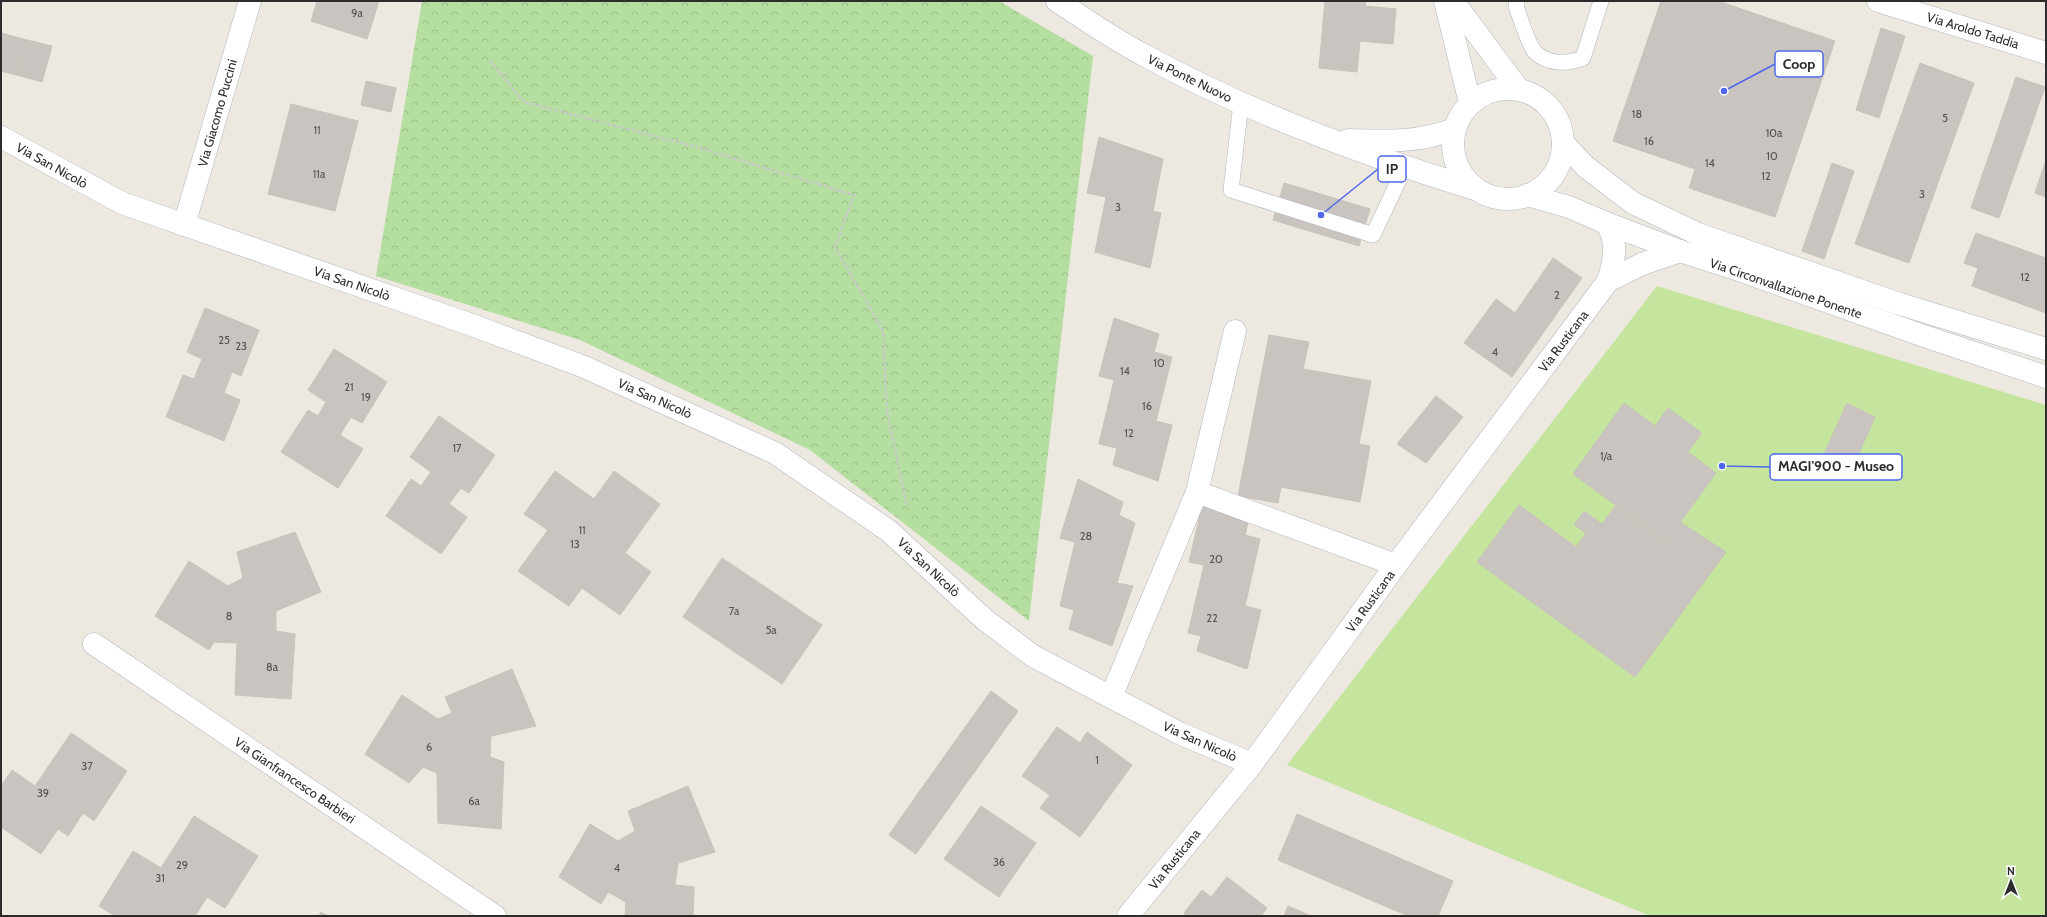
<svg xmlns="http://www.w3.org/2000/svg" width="2047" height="917" viewBox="0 0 2047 917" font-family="Cabin,sans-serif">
	<defs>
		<pattern id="park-crowns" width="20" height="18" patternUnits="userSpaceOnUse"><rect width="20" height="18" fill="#b5dfa1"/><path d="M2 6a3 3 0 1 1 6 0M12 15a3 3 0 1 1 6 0" fill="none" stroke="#9cc08b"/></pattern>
	</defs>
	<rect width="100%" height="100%" fill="#ede8e0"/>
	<path fill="url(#park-crowns)" d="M422,1h577l94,55 -64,565 -219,-171 -230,-110 -204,-64z"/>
	<path fill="#c5e59e" d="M1657,286l389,119v511h-396l-363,-151z"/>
	<g fill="#c9c4bf" stroke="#c8c3ba">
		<path d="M317,1h62l-12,38 -56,-18z"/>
		<path d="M1325,1h41l-1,5 31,3 -3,35 -33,-3 -3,31 -38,-4z"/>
		<path d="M1661,1h57l117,40 -60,176 -86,-29 6,-19 -82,-28z"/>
		<path d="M1881,28l24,8 -26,82 -23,-8z"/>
		<path d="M1,33l26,7 -10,35 -16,-4z"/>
		<path d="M27,40l25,6 -10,36 -25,-7z"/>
		<path d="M1920,63l54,20 -65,180 -54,-19z"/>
		<path d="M2016,77l29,10 -46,131 -28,-10z"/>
		<path d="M366,81l30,7 -5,24 -30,-7z"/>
		<path d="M291,104l67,17 -23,90 -67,-17z"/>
		<path d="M1099,137l64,22 -10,52 8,2 -11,55 -55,-16 11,-55 -19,-4z"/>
		<path d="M2046,160v37l-11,-4z"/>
		<path d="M1832,163l22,8 -30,88 -22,-8z"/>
		<path d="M1284,183l86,26 -11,37 -86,-26z"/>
		<path d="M1976,233l70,25v55l-74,-27 6,-18 -14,-5z"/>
		<path d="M1553,258l29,20 -70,99 -48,-34 32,-44 19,14z"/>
		<path d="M205,308l54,22 -18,46 -9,-4 -8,21 16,7 -16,41 -58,-24 17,-42 11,4 8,-20 -15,-7z"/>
		<path d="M1114,318l45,16 -5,18 18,5 -16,64 16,4 -14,56 -45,-16 4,-17 -18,-4 15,-64 -15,-4z"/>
		<path d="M1269,335l40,7 -6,27 68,12 -12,63 11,2 -10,56 -79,-15 -3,16 -40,-7z"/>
		<path d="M334,349l53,33 -25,41 -11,-6 -11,18 23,14 -25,39 -57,-36 27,-42 10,6 8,-14 -18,-12z"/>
		<path d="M1436,396l27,21 -37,46 -29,-19z"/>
		<path d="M1624,403l31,23 13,-18 34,25 -14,19 28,21 -50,69 -93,-68z"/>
		<path d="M1847,403l28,14 -23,52 -29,-13z"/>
		<path d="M439,416l56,39 -26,38 -8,-5 -12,16 18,13 -26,37 -55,-38 25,-37 10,7 10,-14 -21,-15z"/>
		<path d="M555,471l39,28 20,-28 46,33 -35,49 26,19 -31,43 -38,-27 -13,18 -51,-35 30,-41 -24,-16z"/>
		<path d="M1078,479l45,23 -4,13 16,8 -18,60 16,3 -21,60 -43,-17 5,-19 -14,-4 15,-64 -15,-4z"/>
		<path d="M1519,505l57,42 10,-14 -12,-8 10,-14 18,13 13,-18 51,36 14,-20 46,30 -91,125 -158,-115z"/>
		<path d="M1202,506l46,16 -3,13 15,4 -15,67 16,4 -14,59 -50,-18 4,-15 -13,-3 16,-68 -15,-3z"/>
		<path d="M295,532l26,60 -45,19v20l19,3 -4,65 -56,-4 2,-52 -23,-1 -5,8 -54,-34 34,-55 39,25 15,-8 -6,-26z"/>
		<path d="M722,558l100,67 -40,59 -99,-67z"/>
		<path d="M512,669l24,57 -45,10 -1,21 14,5 -3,67 -63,-6 -1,-50 -14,-6 -14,16 -44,-29 37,-59 36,24 14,-6 -7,-16z"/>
		<path d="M991,691l27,20 -40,56 -27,-20z"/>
		<path d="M1057,727l23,16 7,-11 45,33 -52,72 -40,-29 10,-13 -28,-19z"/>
		<path d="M71,733l56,38 -33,50 -11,-8 -15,23 -10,-7 -17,25 -40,-27v-41l11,-16 23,16z"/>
		<path d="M951,747l27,20 -32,45 -27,-20z"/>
		<path d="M688,786l27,66 -37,11 -3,22 19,2 -1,29h-68l1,-14 -18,-10 -7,12 -42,-27 31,-53 28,17 17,-10 -7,-20z"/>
		<path d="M919,792l27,20 -30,42 -27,-19z"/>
		<path d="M981,806l55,37 -37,54 -55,-38z"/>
		<path d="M1297,814l156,67 -15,35h-30l-130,-56z"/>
		<path d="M194,816l64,40 -33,52 -18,-11 -12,19h-80l-16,-10 34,-55 28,17z"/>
		<path d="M1227,877l40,31 -6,8h-74l-3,-3 18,-23 9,7z"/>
		<path d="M1288,906l23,10h-27z"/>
		<path d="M321,912l7,4h-9z"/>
	</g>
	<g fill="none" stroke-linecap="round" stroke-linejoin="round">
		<defs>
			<g id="service">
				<path d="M1517,1l-1,5c3,9 14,41 19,46 13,13 33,12 48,6l18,-57"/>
				<path d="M1241,103l-10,87 142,45 32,-68"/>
			</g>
			<g id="minor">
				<path d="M1878,1l168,52"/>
				<path d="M1,137l121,66 350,122 110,41 193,87 114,78 95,88 49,37 148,78 71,30"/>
				<path d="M184,225l66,-224"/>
				<path d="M1608,281l34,-17 38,-13"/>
				<path d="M1235,331l-38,161 199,73"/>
				<path d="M94,644l401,272"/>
				<path d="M1111,697l86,-205"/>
				<path d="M1128,916l124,-152 144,-199 212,-284c6,-19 11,-40 -2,-58"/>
			</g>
			<g id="secondary">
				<path d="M1057,1c28,18 56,38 85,53 105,58 219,100 333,135"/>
				<path d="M1445,1l25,102"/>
				<path d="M1453,1l66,89"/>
				<circle cx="1508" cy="144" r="55"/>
				<path d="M1348,140c37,1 71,3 106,-11"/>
				<path d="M1563,143l23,24 47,36 65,31 202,70 146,45"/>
				<path d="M1527,195l42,12 37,16 74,28 56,18 185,66 125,42"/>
			</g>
		</defs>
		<use href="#service" stroke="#b3b6bf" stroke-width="16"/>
		<use href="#minor" stroke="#b3b6bf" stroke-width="23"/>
		<use href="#secondary" stroke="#b3b6bf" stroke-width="23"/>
		<path stroke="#c8c8c8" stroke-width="2.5" stroke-dasharray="3 2" stroke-linecap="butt" d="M490,61l34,41 169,44 161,49 -19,52 48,84 4,80 20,96"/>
		<use href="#service" stroke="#fff" stroke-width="15"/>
		<use href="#minor" stroke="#fff" stroke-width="22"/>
		<use href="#secondary" stroke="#fff" stroke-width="22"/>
	</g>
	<g text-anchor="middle" stroke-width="3.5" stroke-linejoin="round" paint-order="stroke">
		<g font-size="11" fill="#535251">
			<text x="357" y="17">9a</text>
			<text x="1637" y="118">18</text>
			<text x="1945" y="122">5</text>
			<text x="317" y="134">11</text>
			<text x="1774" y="137">10a</text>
			<text x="1649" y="145">16</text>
			<text x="1772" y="160">10</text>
			<text x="1710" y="167">14</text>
			<text x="319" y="178">11a</text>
			<text x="1766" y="180">12</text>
			<text x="1922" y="198">3</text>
			<text x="1118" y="211">3</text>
			<text x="2025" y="281">12</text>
			<text x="1557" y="299">2</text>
			<text x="224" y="344">25</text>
			<text x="241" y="350">23</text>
			<text x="1495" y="356">4</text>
			<text x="1159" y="367">10</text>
			<text x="1125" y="375">14</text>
			<text x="349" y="391">21</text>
			<text x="366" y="401">19</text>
			<text x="1147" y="410">16</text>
			<text x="1129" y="437">12</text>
			<text x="457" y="452">17</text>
			<text x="1606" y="460">1/a</text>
			<text x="582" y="534">11</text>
			<text x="1086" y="540">28</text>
			<text x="575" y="548">13</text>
			<text x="1216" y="563">20</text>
			<text x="734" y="615">7a</text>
			<text x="229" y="620">8</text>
			<text x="1212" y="622">22</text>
			<text x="771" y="634">5a</text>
			<text x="272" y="671">8a</text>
			<text x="429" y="751">6</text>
			<text x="1097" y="764">1</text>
			<text x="87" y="770">37</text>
			<text x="43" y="797">39</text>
			<text x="474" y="805">6a</text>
			<text x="999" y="866">36</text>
			<text x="182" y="869">29</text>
			<text x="617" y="872">4</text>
			<text x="160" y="882">31</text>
		</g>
		<g font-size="13" fill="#2c2c2c" stroke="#fff">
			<text transform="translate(1973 30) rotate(17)" y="5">Via Aroldo Taddia</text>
			<text transform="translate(1190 78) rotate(26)" y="5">Via Ponte Nuovo</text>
			<text transform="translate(217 113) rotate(-74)" y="5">Via Giacomo Puccini</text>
			<text transform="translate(52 165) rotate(29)" y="5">Via San Nicolò</text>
			<text transform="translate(352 283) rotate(19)" y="5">Via San Nicolò</text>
			<text transform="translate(1786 288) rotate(19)" y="5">Via Circonvallazione Ponente</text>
			<text transform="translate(1563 341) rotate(-53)" y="5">Via Rusticana</text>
			<text transform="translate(655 398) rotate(24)" y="5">Via San Nicolò</text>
			<text transform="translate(929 567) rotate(43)" y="5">Via San Nicolò</text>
			<text transform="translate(1370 601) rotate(-54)" y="5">Via Rusticana</text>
			<text transform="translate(1200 741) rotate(24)" y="5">Via San Nicolò</text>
			<text transform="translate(295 780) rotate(34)" y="5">Via Gianfrancesco Barbieri</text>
			<text transform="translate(1174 859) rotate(-51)" y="5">Via Rusticana</text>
		</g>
	</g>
	<path fill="none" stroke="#4d68ed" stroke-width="1.5" d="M1724 91L1775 64M1321 215L1378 169M1722 466L1770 467"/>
	<g fill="#4d68ed" stroke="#fff" stroke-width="1.5">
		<circle cx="1724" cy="91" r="4"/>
		<circle cx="1321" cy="215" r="4"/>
		<circle cx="1722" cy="466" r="4"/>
	</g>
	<g fill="#fff" stroke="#4d68ed" stroke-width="1.5">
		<rect x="1775" y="51" width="48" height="26" rx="4"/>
		<rect x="1378" y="156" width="28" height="26" rx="4"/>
		<rect x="1770" y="454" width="132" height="26" rx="4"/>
	</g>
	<g font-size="14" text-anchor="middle" font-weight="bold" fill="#2c2c2c">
		<text x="1799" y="69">Coop</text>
		<text x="1392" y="174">IP</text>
		<text x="1836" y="471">MAGI'900 - Museo</text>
	</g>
	<rect width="2047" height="917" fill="none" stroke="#2c2c2c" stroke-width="4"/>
	<g transform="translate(2011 881)" stroke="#ffffff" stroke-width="3" paint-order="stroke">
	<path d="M0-3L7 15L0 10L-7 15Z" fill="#2c2c2c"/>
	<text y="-6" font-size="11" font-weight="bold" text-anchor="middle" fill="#2c2c2c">N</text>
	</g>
</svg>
